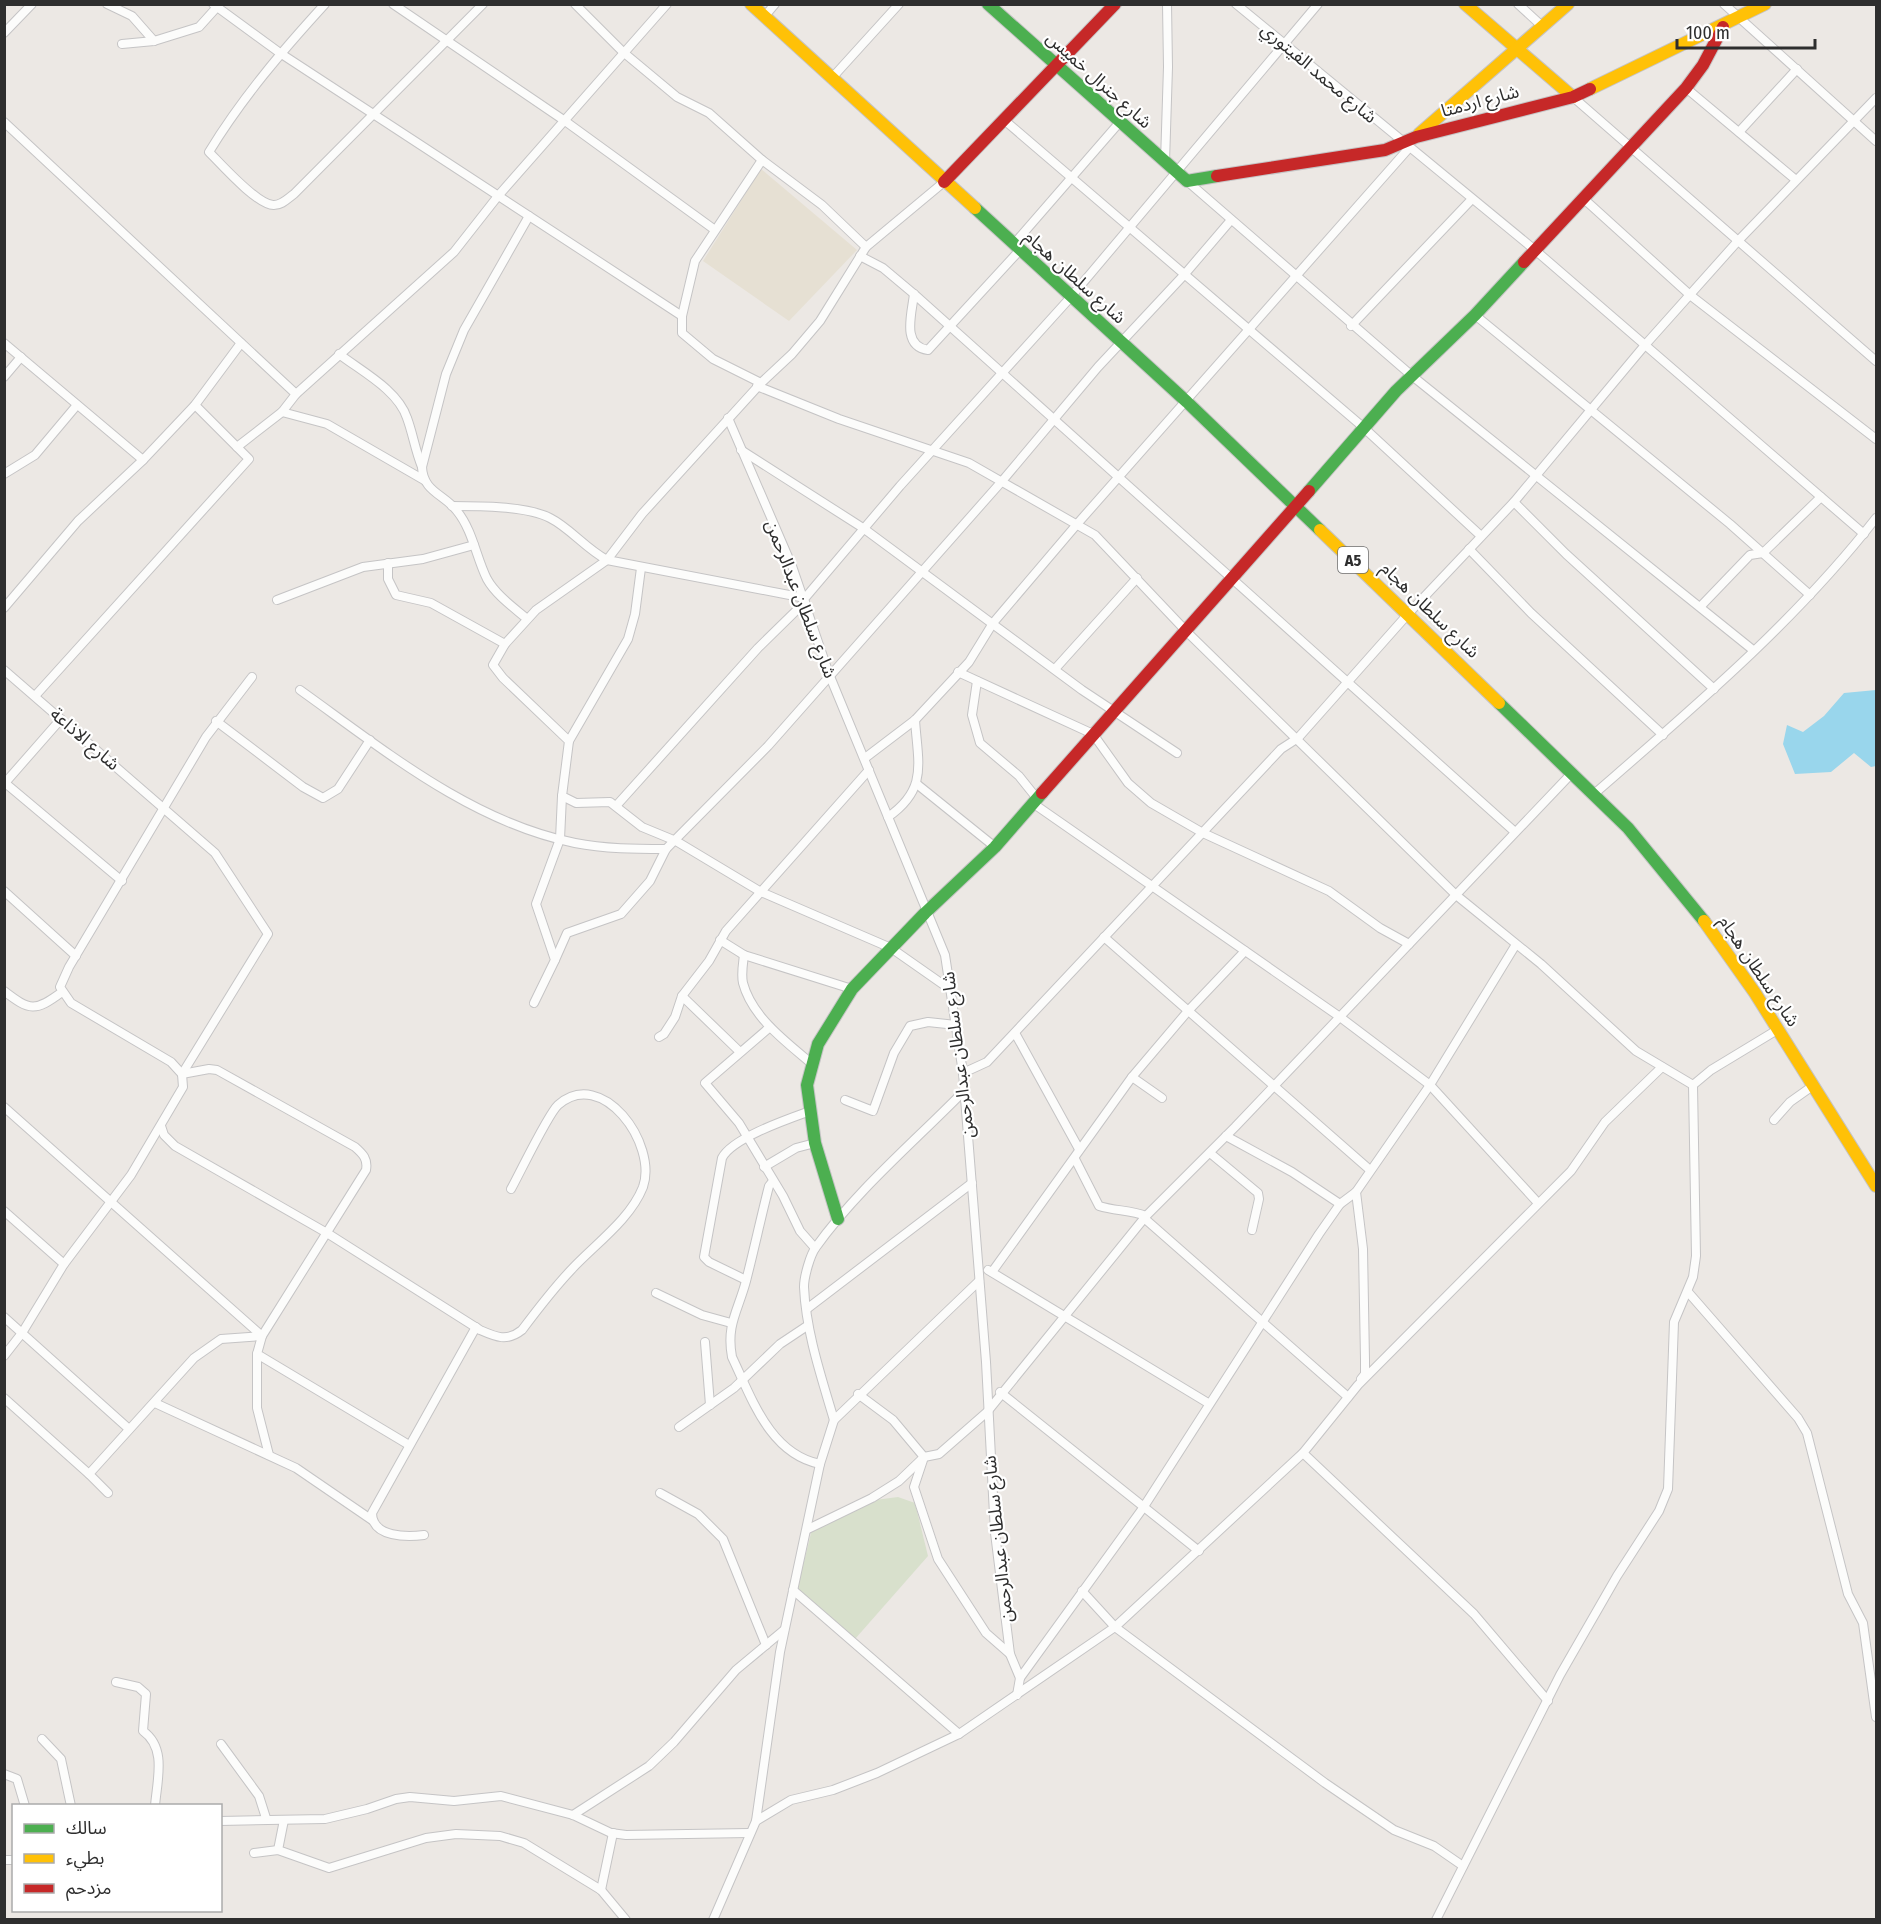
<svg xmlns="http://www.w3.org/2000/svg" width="1881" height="1924" viewBox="0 0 1881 1924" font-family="'Fira Sans Condensed','Noto Sans Arabic',sans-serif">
	<rect width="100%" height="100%" fill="#ece8e4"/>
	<path fill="#e6e0d3" d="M761,169l96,81 -68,71 -86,-60z"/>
	<path fill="#d8e0cc" d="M898,1497l17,6 13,53 -73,83 -58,-49 15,-61 63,-29z"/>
	<path fill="#99d6ec" d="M1876,690v76l-5,1 -17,-14 -23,19 -36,2 -12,-30 4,-19 16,7 21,-16 20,-23z"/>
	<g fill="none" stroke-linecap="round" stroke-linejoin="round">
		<defs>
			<g id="street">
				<path d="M107,4l25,12 22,25"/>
				<path d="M213,4l67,49 402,263v17l31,26 48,24 31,-29 28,-33 46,-74 78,-65"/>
				<path d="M325,4c-43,47 -83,94 -116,148 12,12 49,54 65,53 8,0 13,-6 20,-11l189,-190"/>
				<path d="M393,4l172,117 150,109"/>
				<path d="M575,4l48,48 54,45 32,16 53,47 60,45 44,42"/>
				<path d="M1236,4l299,246 329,284"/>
				<path d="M1518,4l25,23"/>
				<path d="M1724,4l152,137"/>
				<path d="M764,17l11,-13"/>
				<path d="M4,33l28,-29"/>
				<path d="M122,44l32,-3 45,-14 18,-20"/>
				<path d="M831,79l68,-75"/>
				<path d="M1686,88l110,92"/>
				<path d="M1573,97l303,264"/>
				<path d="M1003,119l360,308 118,109"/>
				<path d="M4,122l292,272 -14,18 -45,35"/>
				<path d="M1739,132l58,-63"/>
				<path d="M1165,162l3,-95 -1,-63"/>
				<path d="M1187,181l224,194 342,275"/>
				<path d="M1584,199l106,96 186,144"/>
				<path d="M1013,245l106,-122"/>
				<path d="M860,256l23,12 31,26 601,538"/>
				<path d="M914,294c-2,19 -13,52 14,56l91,-99"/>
				<path d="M1475,315l255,209 80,71"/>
				<path d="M682,316l13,-55 67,-101"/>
				<path d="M1351,326l121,-127"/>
				<path d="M4,343l139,117 52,-55 46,-62"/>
				<path d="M339,354c22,17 59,36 68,64 6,16 8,32 15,49"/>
				<path d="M4,377l17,-20"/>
				<path d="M761,383l-119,131 -35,46 -71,50 -31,34 -12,21 10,13 66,63 -7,55 14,7 34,-1 32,25 34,14 85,51 130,56 60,42"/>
				<path d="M757,386l82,33 130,44 126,72 92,97 269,263 85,69 95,87 57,34 18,-15 66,-40"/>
				<path d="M296,394l158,-142 44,-56 169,-192"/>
				<path d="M282,412l45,12 97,56"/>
				<path d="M728,418l64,148 37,108 116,281 18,118 23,289 9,171 15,121 10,24 -3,17"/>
				<path d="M741,450l122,78 219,162 95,63"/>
				<path d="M4,474l31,-19 42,-50"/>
				<path d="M1514,502l52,52 148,135"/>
				<path d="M452,506c27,0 75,0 98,12 20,10 35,30 57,42l198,38 95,-112 170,-188 248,-294"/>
				<path d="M1469,549l62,64 132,122"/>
				<path d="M388,563v16l8,16 35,8 74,41"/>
				<path d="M277,600l86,-33 60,-8 51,-14"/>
				<path d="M1701,606l49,-51 13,-2 58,-56"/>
				<path d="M4,608l74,-87 65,-61"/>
				<path d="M526,618c-13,-11 -30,-23 -39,-39 -11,-22 -14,-48 -30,-68 -13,-17 -34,-19 -35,-44l24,-93 18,-44 65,-114"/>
				<path d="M1055,669l82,-91"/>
				<path d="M4,670l211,183 53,81 -86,140 1,13 -52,88 -67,89 -42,69 -18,23"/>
				<path d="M958,672l135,62 35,49 23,20 52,30 126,58 51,37 29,16"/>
				<path d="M977,681l-5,34 8,28 39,33 16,20 -1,8 306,213 90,68 108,118"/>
				<path d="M300,690c84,60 171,132 275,153 30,6 61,6 91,6"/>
				<path d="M35,696l214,-237 -54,-54"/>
				<path d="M216,721l87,66 20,11 15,-9 32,-49"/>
				<path d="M569,741l59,-102 7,-25 6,-46"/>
				<path d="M865,758l50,-38 54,-58 24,-39 85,-100 331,-375"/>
				<path d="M4,782l118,99"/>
				<path d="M4,784l57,-65"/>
				<path d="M918,785l77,62"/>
				<path d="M1594,794c99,-86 201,-172 282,-276"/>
				<path d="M616,806l142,-158 47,-46"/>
				<path d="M888,817c40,-28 30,-53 27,-97"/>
				<path d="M4,891l72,65"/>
				<path d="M1104,937l266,233"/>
				<path d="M720,940l24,15 108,34"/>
				<path d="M744,955c-1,9 -3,19 -1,28 9,34 43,59 68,80"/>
				<path d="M555,960l12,-27 54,-19 29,-33 16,-32 102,-103 235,-266 95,-113 86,-92 47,-55"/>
				<path d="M4,991c26,20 31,21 58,1"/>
				<path d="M682,996l58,56"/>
				<path d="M534,1003l21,-43 -19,-56 24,-65 2,-43"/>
				<path d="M770,1027l-65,56 34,40 44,73 17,35 15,17"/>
				<path d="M1015,1033l64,116"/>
				<path d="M659,1037l5,-3 11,-17 7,-21 27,-35 17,-30 143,-161"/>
				<path d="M963,1073l24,-11 294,-313 17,-11 110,-124 106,-112 131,-157 92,-103 139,-144"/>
				<path d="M182,1074l-11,-12 -100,-59 -11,-16 9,-20 137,-230 46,-60"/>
				<path d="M1132,1077l30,21"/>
				<path d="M845,1100l28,11 21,-58 16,-27 18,-4 28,3"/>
				<path d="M4,1107l258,229 -5,18 152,91"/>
				<path d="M1774,1120l16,-18 24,-17"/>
				<path d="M161,1126l3,9 11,11 152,87 153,97c16,7 27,12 42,0 15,-20 31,-41 49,-60 23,-25 59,-50 72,-83 15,-43 -41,-121 -85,-82 -10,9 -38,68 -47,84"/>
				<path d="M1226,1136l66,36 48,32"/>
				<path d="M1210,1153l48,40 1,6 -7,31"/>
				<path d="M1075,1159l24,47c16,5 32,4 47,10"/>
				<path d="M764,1167l32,-19 19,-5"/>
				<path d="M773,1181l-4,5c-8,31 -15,64 -23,95 -8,30 -20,44 -14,76 20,42 38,97 88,107"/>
				<path d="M1356,1192l7,57 2,111v14l-4,5"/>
				<path d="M4,1211l60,53"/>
				<path d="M1144,1218l204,179"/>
				<path d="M988,1270l220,133"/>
				<path d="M992,1272l140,-195 56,-66 57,-60"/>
				<path d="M746,1280l-37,-18 -5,-5 18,-99c10,-20 66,-39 88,-47"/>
				<path d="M1688,1292l110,126 9,15 41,161 15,29 13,94"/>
				<path d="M656,1293l46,22 29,8"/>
				<path d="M808,1308l164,-125"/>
				<path d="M4,1317l125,112"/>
				<path d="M705,1342l5,63"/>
				<path d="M257,1354v54l12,47"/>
				<path d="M1000,1392l199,159"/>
				<path d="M858,1394l35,26 31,37 -10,30 24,72 48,74 24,21"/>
				<path d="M4,1398l85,76"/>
				<path d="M155,1403l141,65 76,52"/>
				<path d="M834,1420c-13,-44 -28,-88 -30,-133 0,-10 6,-32 12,-40 41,-57 98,-105 148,-156"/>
				<path d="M679,1427l55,-39 46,-44 27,-18"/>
				<path d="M1303,1453l171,161 74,87"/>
				<path d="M108,1493l-19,-19 105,-116 27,-19 41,-3 104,-166c2,-11 -3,-16 -11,-23l-138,-77 -8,-1 -27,5"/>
				<path d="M660,1493l38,21 25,25 43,106"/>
				<path d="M808,1529l64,-31 27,-17 25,-24 15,-3 48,-42 159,-196 89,-89 337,-354"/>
				<path d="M424,1535c-16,2 -52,3 -52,-22l104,-186"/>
				<path d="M793,1590l166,144"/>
				<path d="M1082,1591l33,36 210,156 69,47 40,16 29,20"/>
				<path d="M1020,1678l123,-170 176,-274 21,-30 16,-12 74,-107 85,-139"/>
				<path d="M116,1682l22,5 8,7 -3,37c24,17 14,49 12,75"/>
				<path d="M42,1739l19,20 10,47"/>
				<path d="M221,1744l38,52 7,22"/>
				<path d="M4,1774l13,5 8,27"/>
				<path d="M573,1815l76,-49 25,-24 62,-72 48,-40"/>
				<path d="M220,1821l105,-2 42,-10 29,-10 14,-2 44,4 47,-5 72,19 38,18 15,2 123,-2"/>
				<path d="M756,1821l24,-169 40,-188 14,-44 145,-139"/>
				<path d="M278,1850l6,-30"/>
				<path d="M254,1853l24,-3 51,18 97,-30 30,-4 44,2 24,7 77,47 25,30"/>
				<path d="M4,1860h10"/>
				<path d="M601,1890l12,-57"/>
				<path d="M713,1920l43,-99 35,-21 42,-10 44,-17 82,-39 156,-107 188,-174 55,-68 213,-214 34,-49 57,-55"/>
				<path d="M1436,1920l124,-245 57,-99 42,-65 9,-22 6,-167 19,-45 3,-21 -3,-171"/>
			</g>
			<g id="fast">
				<path d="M988,4l199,177 30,-5"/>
				<path d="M975,208l212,194 133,128"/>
				<path d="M1309,491l87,-100 79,-76 49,-53"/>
				<path d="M1499,703l129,125 76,93"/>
				<path d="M838,1219l-23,-76 -8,-58 11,-41 34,-55 73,-76 70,-66 47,-54"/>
			</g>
			<g id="slow">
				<path d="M751,4l224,204"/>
				<path d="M1465,4l108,93"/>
				<path d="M1590,89l175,-85"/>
				<path d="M1419,134l149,-130"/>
				<path d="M1320,530l179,173"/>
				<path d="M1704,921l51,72 121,193"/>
			</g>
			<g id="jam">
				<path d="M1217,176l168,-26 31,-13 157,-40 17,-8"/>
				<path d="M944,182l171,-178"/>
				<path d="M1524,262l162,-174 17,-23 20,-38"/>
				<path d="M1042,793l267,-302"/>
			</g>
		</defs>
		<use href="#street" stroke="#c5c4c5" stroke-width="10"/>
		<use href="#fast" stroke="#c5c4c5" stroke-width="14"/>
		<use href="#slow" stroke="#c5c4c5" stroke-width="14"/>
		<use href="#jam" stroke="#c5c4c5" stroke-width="14"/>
		<use href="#street" stroke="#fcfcfb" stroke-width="8"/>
		<use href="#fast" stroke="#4caf50" stroke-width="12"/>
		<use href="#slow" stroke="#ffc107" stroke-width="12"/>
		<use href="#jam" stroke="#c62828" stroke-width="12"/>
	</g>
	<g text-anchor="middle" stroke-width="4.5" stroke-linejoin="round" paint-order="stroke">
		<rect fill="#fff" stroke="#6d6d6d" stroke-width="1.5" x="1338" y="547" width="30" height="26" rx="4.5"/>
		<g font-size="16" font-weight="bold" fill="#2e2e2e">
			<text x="1353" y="566">A5</text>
		</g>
		<g font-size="18" fill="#2e2e2e" stroke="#fff">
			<text transform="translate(1319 73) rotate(40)" y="6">شارع محمد الفيتوري</text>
			<text transform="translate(1099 80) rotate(42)" y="6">شارع جنرال خميس</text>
			<text transform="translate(1480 101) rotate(-15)" y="6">شارع اردمتا</text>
			<text transform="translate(1075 277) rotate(42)" y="6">شارع سلطان هجام</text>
			<text transform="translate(801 599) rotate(69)" y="6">شارع سلطان عبدالرحمن</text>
			<text transform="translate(1430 610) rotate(44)" y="6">شارع سلطان هجام</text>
			<text transform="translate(85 739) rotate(41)" y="6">شارع الاذاعة</text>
			<text transform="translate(1759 971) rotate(56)" y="6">شارع سلطان هجام</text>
			<text transform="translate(958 1055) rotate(-97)" y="6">شارع سلطان عبدالرحمن</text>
			<text transform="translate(998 1539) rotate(-96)" y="6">شارع سلطان عبدالرحمن</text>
		</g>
	</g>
	<rect width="1881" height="1924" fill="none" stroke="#2e2e2e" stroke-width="12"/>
	<rect x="12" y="1804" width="210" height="108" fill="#ffffff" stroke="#ababab" stroke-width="1.5"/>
	<rect x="24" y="1824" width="30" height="9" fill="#4caf50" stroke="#ababab" stroke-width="1.5"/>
	<text x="66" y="1834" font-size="18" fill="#2e2e2e">سالك</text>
	<rect x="24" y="1854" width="30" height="9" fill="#ffc107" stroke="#ababab" stroke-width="1.5"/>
	<text x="66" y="1864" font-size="18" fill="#2e2e2e">بطيء</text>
	<rect x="24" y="1884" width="30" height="9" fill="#c62828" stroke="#ababab" stroke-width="1.5"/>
	<text x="66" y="1894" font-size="18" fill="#2e2e2e">مزدحم</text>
	<path d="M1677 39v9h138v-9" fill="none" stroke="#2e2e2e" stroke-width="3"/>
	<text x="1686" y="39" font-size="18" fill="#2e2e2e" stroke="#ffffff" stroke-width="4.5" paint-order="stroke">100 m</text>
</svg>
